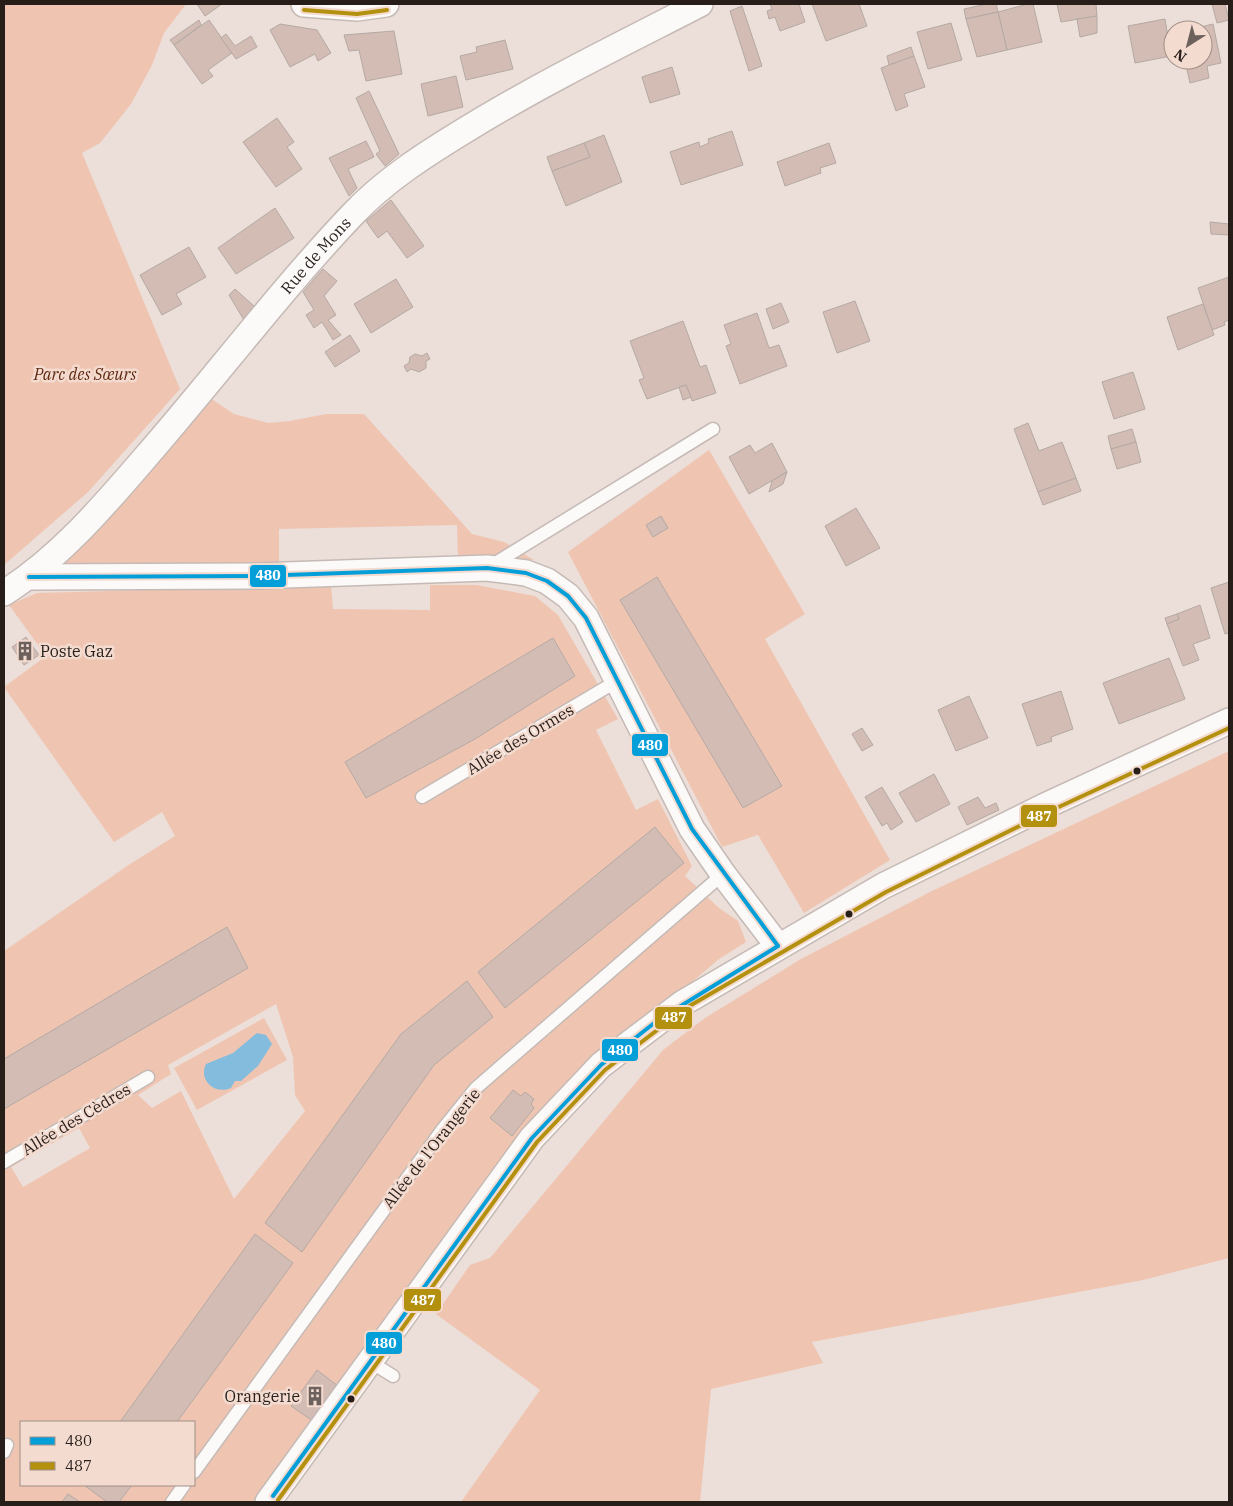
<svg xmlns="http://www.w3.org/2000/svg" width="1233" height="1506" font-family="'IBM Plex Serif',serif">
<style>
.green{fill:#efc5b2;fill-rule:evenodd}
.water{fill:#84bcde}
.building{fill:#d3bcb3;stroke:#b4a9a5}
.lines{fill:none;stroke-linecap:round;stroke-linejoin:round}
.service-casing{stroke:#c5bab5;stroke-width:15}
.minor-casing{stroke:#c5bab5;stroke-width:28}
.service{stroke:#fcfaf9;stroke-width:12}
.minor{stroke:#fcfaf9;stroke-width:25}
.bus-1-casing{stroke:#f4dbd0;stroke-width:8}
.bus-2-casing{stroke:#f4dbd0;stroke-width:8}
.bus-1{stroke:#049fd9;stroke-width:4}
.bus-2{stroke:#b3900e;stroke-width:4}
.bus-dot{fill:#271e1a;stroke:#f4dbd0;stroke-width:2}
.labels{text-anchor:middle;stroke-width:5;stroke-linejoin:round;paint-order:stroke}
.street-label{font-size:16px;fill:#271e1a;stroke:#f4dbd0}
.park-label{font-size:16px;font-style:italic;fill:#602b12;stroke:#f4dbd0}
.poi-label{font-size:16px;fill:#271e1a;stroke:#f4dbd0;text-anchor:start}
.line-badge{stroke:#f4dbd0;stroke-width:2}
.badge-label{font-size:14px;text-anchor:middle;font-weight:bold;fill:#fff}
</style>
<rect width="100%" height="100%" fill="#ecded8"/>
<g class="green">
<polygon points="4,4 186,4 164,33 152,65 131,104 100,143 82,153 180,389 88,492 4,565"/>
<polygon points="204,394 234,414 268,423 290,421 326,414 364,414 472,534 504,542 534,560 458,557 457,525 279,529 279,562 62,566"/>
<polygon points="709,450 805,614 765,639 890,860 804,913 758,835 722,847 568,552"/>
<path d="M 331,585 L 333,609 L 430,610 L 430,585 L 476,585 L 535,596 L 558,615 L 618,719 L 596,730 L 636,810 L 658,799 L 692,866 L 685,876 L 719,908 L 738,921 L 746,942 L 719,959 L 563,1092 L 503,1163 L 385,1319 L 253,1502 L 4,1502 L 4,951 L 130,864 L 175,836 L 162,812 L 114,842 L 4,687 L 46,656 L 9,605 L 37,593 ZM 276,1004 L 293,1057 L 295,1095 L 305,1111 L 234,1199 L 181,1091 L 152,1108 L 138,1095 L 171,1074 L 168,1065 ZM 79,1128 L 90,1148 L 23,1187 L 11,1167 ZM 21,1422 L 194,1422 L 194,1485 L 21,1485 Z"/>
<polygon points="1229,751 1229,1258 1143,1280 812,1342 823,1363 711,1389 700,1502 461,1502 540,1390 436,1314 470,1265 490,1258 663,1050 705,1018 801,959 932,891"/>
<polygon points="264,1018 287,1060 197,1110 174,1068"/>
</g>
<path class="water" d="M 257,1033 L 266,1035 L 272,1044 L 258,1066 L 241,1081 L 235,1081 L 231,1088 C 215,1095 198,1081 206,1064 L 233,1053 Z"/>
<g class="building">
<polygon points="197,4 222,4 205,16"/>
<polygon points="770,4 799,4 805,22 780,31 775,17 769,19 767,11 772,9"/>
<polygon points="812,4 859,4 867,26 826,41"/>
<polygon points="987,4 996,4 998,12 966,19 964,9"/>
<polygon points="1028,4 1033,4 1042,42 1007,50 998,12"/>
<polygon points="1057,4 1096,4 1097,16 1061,22"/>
<polygon points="1212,4 1225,4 1229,20 1217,23"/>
<polygon points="742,6 762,66 749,71 730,11"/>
<polygon points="998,12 1007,50 977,57 966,19"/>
<polygon points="1097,16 1097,33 1080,37 1077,19"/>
<polygon points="1165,19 1171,56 1135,63 1128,26"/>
<polygon points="199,20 201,25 174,45 170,40"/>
<polygon points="209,20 232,53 208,70 213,76 202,84 174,45"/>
<polygon points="951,23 962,60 928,69 917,32"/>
<polygon points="280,24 317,30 331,53 318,61 315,54 290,67 270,30"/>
<polygon points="1213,24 1221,63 1207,66 1209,78 1190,83 1185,60 1203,60 1203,30 1189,30"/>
<polygon points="394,31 402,74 366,81 359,50 349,51 344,35"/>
<polygon points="226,34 235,46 251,36 257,47 236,59 221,38"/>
<polygon points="505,40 513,69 466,80 460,56 477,52 476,47"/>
<polygon points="911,47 914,56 889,65 887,56"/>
<polygon points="914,56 925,87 904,94 908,106 896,111 881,68"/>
<polygon points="672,67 680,94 650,103 642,77"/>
<polygon points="456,76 463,107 428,116 421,84"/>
<polygon points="369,91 399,154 385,166 376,154 380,151 356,98"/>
<polygon points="277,118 294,142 287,147 302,169 276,187 243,142"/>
<polygon points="732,131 743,165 681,185 670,152 699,142 700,147 709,143 708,139"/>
<polygon points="604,135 622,182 566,206 552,171 590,157 584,143"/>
<polygon points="366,141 374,157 348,169 357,188 349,196 329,158"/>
<polygon points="584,143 590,157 552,171 547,157"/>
<polygon points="829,143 836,163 820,168 821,173 785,186 777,162"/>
<polygon points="391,200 424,246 407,258 387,231 378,238 366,221"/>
<polygon points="275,208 294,238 236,274 218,248"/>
<polygon points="1210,222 1229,224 1229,235 1211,234"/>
<polygon points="189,247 206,277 176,294 182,304 162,315 140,275"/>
<polygon points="323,269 337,281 324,296 336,315 328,320 341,335 333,340 322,322 314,328 306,315 314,310 303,292"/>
<polygon points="1229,277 1229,320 1224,322 1225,325 1212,330 1198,288"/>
<polygon points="396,279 413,307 371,333 354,304"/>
<polygon points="235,289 255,307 244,320 229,295"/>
<polygon points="855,301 870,341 837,353 823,312"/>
<polygon points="781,303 789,322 773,329 766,309"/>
<polygon points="1203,304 1214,335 1178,350 1167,317"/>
<polygon points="757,313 769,348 779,345 787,366 740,384 726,346 731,344 724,325"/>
<polygon points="683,321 700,367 706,365 716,393 692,401 686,385 647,399 639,380 644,378 630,341"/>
<polygon points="350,335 360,351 335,367 325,352"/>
<polygon points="427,353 430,359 426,361 426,368 419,372 411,369 407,372 404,366 409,363 410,357 415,354 422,356"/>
<polygon points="1133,372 1145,409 1114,419 1102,382"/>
<polygon points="686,385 691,397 683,400 679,387"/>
<polygon points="1028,423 1039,451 1062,442 1076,478 1038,492 1014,429"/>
<polygon points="1132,429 1136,442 1111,449 1108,436"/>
<polygon points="1136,442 1141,462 1117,469 1111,449"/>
<polygon points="772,443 787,472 749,494 729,457 750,445 755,453"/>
<polygon points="787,472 783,484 769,492 772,481"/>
<polygon points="1076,478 1081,491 1043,505 1038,492"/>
<polygon points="856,508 880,548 846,566 825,526"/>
<polygon points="661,516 668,528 653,537 646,525"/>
<polygon points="657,577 782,786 743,808 620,600"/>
<polygon points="1229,582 1229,633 1225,634 1211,588"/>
<polygon points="1200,605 1210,638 1193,644 1199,660 1183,666 1167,624 1179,619 1177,614"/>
<polygon points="1177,614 1179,619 1167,624 1165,618"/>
<polygon points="26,637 39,655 24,665 12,647"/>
<polygon points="553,638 575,676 475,739 366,798 345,762"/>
<polygon points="1169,658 1185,699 1119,724 1103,683"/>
<polygon points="1061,691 1073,729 1051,737 1052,741 1037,746 1022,704"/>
<polygon points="969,696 988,738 956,751 938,710"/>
<polygon points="862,728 873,745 862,751 852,734"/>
<polygon points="934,774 950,804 916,822 899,793"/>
<polygon points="882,787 903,822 891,830 887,823 882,826 865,797"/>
<polygon points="978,797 985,808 996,803 999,810 967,825 958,807"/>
<polygon points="655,827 684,863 505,1008 478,972"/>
<polygon points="227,927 248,968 4,1109 4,1059"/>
<polygon points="467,981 493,1017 434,1065 302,1252 265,1223 401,1034"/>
<polygon points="513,1090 521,1096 525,1092 534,1099 531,1104 534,1108 512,1136 490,1118"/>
<polygon points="255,1234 293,1263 274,1289 177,1422 120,1422"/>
<polygon points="317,1370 338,1386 313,1421 291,1406"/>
<polygon points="84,1485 132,1485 119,1502 107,1502"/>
<polygon points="68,1494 80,1502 62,1502"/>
</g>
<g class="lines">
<defs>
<g id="service">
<polyline points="489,567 713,429"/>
<polyline points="422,797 617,681"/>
<polyline points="4,1162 148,1077"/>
<polyline points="369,1361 393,1376"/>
<polyline points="4,1452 7,1445"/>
<polyline points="194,1472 442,1130 476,1088 723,874"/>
<polyline points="172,1502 184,1485"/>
</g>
<g id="minor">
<polyline points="304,4 357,8 386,4"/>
<polyline points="29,577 257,576 487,568 526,573 547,581 568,596 586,618 692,829 723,874 778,946"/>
<path id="s1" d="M 4,593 C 59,558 102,508 144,459 C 214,379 278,293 352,215 C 385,180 426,154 467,129 C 542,83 622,44 700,4"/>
<polyline points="268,1502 532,1138 601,1065 683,1003 883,886 1045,806 1229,721"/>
</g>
</defs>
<use href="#service" class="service-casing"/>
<use href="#minor" class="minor-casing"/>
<use href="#service" class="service"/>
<use href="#minor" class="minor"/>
<defs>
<g id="bus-1">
<polyline points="29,577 257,576 487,568 526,573 547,581 568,596 586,618 692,829 778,946"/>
<polyline points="273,1496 532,1138 601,1065 658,1020 778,946"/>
</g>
<g id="bus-2">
<polyline points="304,10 357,14 387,10"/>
<polyline points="278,1500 537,1142 605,1070 686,1008 886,892 1048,812 1229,728"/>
</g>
</defs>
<use href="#bus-1" class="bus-1-casing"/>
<use href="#bus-2" class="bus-2-casing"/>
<use href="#bus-1" class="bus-1"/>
<use href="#bus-2" class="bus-2"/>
</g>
<defs>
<symbol id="building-bare" viewBox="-9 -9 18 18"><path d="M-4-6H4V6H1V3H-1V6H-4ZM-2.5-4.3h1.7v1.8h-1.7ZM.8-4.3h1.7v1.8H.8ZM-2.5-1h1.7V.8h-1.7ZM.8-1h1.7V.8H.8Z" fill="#6c615c" stroke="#f4dbd0" stroke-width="2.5" paint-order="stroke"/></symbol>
</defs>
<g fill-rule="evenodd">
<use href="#building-bare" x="11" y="637" width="28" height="28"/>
<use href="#building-bare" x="301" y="1382" width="28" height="28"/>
</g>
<g class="bus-dot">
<circle cx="1137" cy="771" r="4.5"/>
<circle cx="849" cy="914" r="4.5"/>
<circle cx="351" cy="1399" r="4.5"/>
</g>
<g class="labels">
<g class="street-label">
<text dy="6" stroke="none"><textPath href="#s1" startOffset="461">Rue de Mons</textPath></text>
<text transform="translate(520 739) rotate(-31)" y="6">Allée des Ormes</text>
<text transform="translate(76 1119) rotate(-31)" y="6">Allée des Cèdres</text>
<text transform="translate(431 1148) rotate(-52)" y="6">Allée de l'Orangerie</text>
</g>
<g class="park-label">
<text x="85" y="380">Parc des Sœurs</text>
</g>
<g class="poi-label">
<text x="40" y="657">Poste Gaz</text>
<text x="300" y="1402" text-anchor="end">Orangerie</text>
</g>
</g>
<g class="line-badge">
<rect x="249" y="564" width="38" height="24" rx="5" fill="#049fd9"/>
<rect x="631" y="733" width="38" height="24" rx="5" fill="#049fd9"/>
<rect x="1020" y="804" width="38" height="24" rx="5" fill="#b3900e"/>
<rect x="654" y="1006" width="39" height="24" rx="5" fill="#b3900e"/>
<rect x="601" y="1038" width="38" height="24" rx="5" fill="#049fd9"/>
<rect x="403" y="1288" width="39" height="24" rx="5" fill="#b3900e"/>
<rect x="365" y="1331" width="38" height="24" rx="5" fill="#049fd9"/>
</g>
<g class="badge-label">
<text x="268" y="580">480</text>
<text x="650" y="750">480</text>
<text x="1039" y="821">487</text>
<text x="674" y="1022">487</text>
<text x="620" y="1055">480</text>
<text x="423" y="1305">487</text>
<text x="384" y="1348">480</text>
</g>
<rect width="1233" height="1506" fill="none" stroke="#271e1a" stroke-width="10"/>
<rect x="20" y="1421" width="175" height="65" fill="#f4dbd0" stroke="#a28f87"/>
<rect x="30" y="1437" width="25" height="8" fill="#049fd9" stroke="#a28f87"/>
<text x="65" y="1446" font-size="15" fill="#271e1a">480</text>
<rect x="30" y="1462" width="25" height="8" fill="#b3900e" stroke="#a28f87"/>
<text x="65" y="1471" font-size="15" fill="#271e1a">487</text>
<g transform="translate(1188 45) rotate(216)"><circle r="24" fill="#f4dbd0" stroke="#a28f87"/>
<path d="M0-4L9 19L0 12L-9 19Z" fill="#6c615c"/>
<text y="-8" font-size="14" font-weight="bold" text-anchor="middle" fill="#271e1a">N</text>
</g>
</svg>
